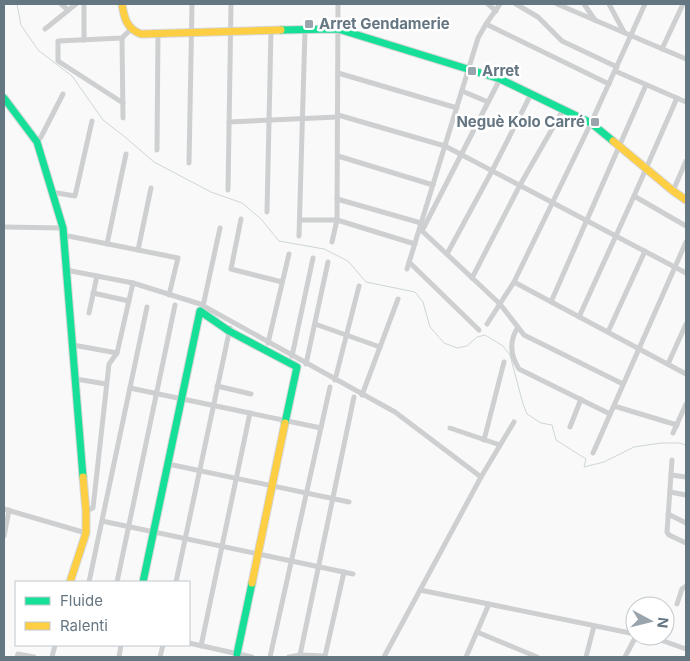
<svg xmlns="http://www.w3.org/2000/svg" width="690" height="661" font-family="Inter,sans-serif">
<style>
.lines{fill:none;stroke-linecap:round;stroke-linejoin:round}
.stream{stroke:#ced6d9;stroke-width:1}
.fast-casing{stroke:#d5d6d7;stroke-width:9}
.slow-casing{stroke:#d5d6d7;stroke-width:9}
.street{stroke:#cecfd0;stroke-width:5}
.fast{stroke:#16e098;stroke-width:7}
.slow{stroke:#ffcf43;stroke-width:7}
.poi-dot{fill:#99a4ac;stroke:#fff;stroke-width:2}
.labels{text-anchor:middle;stroke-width:5;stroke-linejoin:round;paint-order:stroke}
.poi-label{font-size:15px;font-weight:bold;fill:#657683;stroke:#fff;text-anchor:start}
</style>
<rect width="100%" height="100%" fill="#f9f9f9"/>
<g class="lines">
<polyline class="stream" points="17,4 21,25 38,50 72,76 103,120 125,137 154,162 211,192 242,203 261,219 279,241 324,249 348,261 366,282 415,292 423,302 430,327 444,343 457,348 467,346 477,337 485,335 503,346 510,355 523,404 527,414 541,423 552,425 556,440 586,459 584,467 604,462 634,447 661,443 679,443 686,445"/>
<defs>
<g id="fast">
<polyline points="281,30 338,29 500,79 591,123 613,141"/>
<polyline points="4,98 37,142 63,228 83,477"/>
<polyline points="143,582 200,311 229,331 297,367 285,423"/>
<polyline points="237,654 252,583"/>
</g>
<g id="slow">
<path d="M 122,4 C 124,18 127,29 141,34 L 281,30"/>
<polyline points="613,141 673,191 686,200"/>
<polyline points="70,582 86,533 86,511 83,477"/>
<polyline points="252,583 285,423"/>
</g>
</defs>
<use href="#fast" class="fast-casing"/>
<use href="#slow" class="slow-casing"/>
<g class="street">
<polyline points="61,4 68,10"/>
<polyline points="84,4 84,40"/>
<polyline points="488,4 496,11"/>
<polyline points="516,4 538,17 562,41 617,67"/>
<polyline points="557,4 686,59"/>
<polyline points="584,4 595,20"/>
<polyline points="609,4 624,32"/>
<polyline points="486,24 609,84"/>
<polyline points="45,29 76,4"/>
<polyline points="122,38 123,118"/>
<polyline points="662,49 683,4"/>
<polyline points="615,71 686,102"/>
<polyline points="338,73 457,108"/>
<polyline points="462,91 488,102"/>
<polyline points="123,103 58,61 58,41 122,38 131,29"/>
<polyline points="338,115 445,146 686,273"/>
<polyline points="229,122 338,117"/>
<polyline points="37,142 41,137 63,94"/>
<polyline points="157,150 158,33"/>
<polyline points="338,156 433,185"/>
<polyline points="189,163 192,4"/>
<polyline points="228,190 231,4"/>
<polyline points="673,191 686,161"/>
<polyline points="51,192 75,196 92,121"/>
<polyline points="634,196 686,226"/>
<polyline points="337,199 421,223"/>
<polyline points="267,212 271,31"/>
<polyline points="241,219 231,269 282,282"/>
<polyline points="300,220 337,220 415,244"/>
<polyline points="4,227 63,228"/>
<polyline points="420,229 500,304 524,335 623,384"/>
<polyline points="422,231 500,79"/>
<polyline points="63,235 178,258 169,295"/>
<polyline points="299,236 305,30"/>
<polyline points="332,242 337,220 338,4"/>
<polyline points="107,244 126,154"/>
<polyline points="138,250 151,188"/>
<polyline points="447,254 492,171 531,94"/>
<polyline points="409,262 479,330"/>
<polyline points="407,269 478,38 486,24 500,4"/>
<polyline points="66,270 133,283 200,304 395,412 481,477"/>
<polyline points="472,278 520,185 563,110"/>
<polyline points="514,282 686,374"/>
<polyline points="93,293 129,301"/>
<polyline points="551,302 646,85"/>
<polyline points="203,306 220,228"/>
<polyline points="89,313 97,276"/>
<polyline points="579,317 634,196 677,98"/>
<polyline points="315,324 380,347"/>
<polyline points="487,324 514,282 591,123 645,4"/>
<path d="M 518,327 C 509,341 510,355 519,369 L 610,414"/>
<polyline points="608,332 645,251"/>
<polyline points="268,343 289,254"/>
<polyline points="73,345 117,353"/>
<polyline points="292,356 313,258"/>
<polyline points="306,364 328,262"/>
<polyline points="668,364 686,324"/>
<polyline points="76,379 106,384"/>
<polyline points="335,380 359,286"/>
<polyline points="217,386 251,394"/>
<polyline points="130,388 321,428"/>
<polyline points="362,395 398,299"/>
<polyline points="614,406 677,425"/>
<polyline points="570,427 581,399"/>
<polyline points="450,428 500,445"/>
<polyline points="673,433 686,404"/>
<polyline points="484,440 504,362"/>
<polyline points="593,453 686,242"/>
<polyline points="672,460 667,532 669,535 686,543"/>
<polyline points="168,464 349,502"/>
<polyline points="671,475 686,477"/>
<polyline points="670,492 686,495"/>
<polyline points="4,509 86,533"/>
<polyline points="86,511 93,508 109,364 117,353 133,283"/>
<polyline points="668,514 686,523"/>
<polyline points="102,521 353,574"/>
<polyline points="4,536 9,510"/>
<polyline points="89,582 147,307"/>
<polyline points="117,582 175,305"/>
<polyline points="176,582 230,328"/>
<polyline points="420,590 635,634"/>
<polyline points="677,604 682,589 686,586"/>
<polyline points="477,632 537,657"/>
<polyline points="644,636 655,638 686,649"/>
<polyline points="189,643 252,657"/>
<polyline points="201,646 250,413"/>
<polyline points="300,655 354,397"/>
<polyline points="17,657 18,654 34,657"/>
<polyline points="52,657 55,645"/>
<polyline points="119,657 121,645"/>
<polyline points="160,657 163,645"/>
<polyline points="270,657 330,387"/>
<polyline points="289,657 300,655 325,656 344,572"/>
<polyline points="384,657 481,477 514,422"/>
<polyline points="466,657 489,604"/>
<polyline points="586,657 594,626"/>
<polyline points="625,657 636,636"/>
</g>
<use href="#fast" class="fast"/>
<use href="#slow" class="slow"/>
</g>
<g class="poi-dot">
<rect x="304" y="19" width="10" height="10" rx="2.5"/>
<rect x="467" y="66" width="10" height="10" rx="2.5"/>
<rect x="590" y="117" width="10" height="10" rx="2.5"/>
</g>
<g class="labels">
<g class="poi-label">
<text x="319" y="29">Arret Gendamerie</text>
<text x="482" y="76">Arret</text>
<text x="585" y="127" text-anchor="end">Neguè Kolo Carré</text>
</g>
</g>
<rect width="690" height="661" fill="none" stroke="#657683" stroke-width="10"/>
<rect x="15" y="581" width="175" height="65" fill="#ffffff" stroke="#c1c8cd"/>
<rect x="25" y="597" width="25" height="8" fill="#16e098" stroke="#c1c8cd"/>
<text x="60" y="606" font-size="15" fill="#657683">Fluide</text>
<rect x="25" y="622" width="25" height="8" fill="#ffcf43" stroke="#c1c8cd"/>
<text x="60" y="631" font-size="15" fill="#657683">Ralenti</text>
<g transform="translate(650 621) rotate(97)"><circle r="24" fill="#ffffff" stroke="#c1c8cd"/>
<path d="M0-4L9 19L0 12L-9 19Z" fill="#99a4ac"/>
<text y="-8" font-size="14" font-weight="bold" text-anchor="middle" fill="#657683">N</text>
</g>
</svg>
